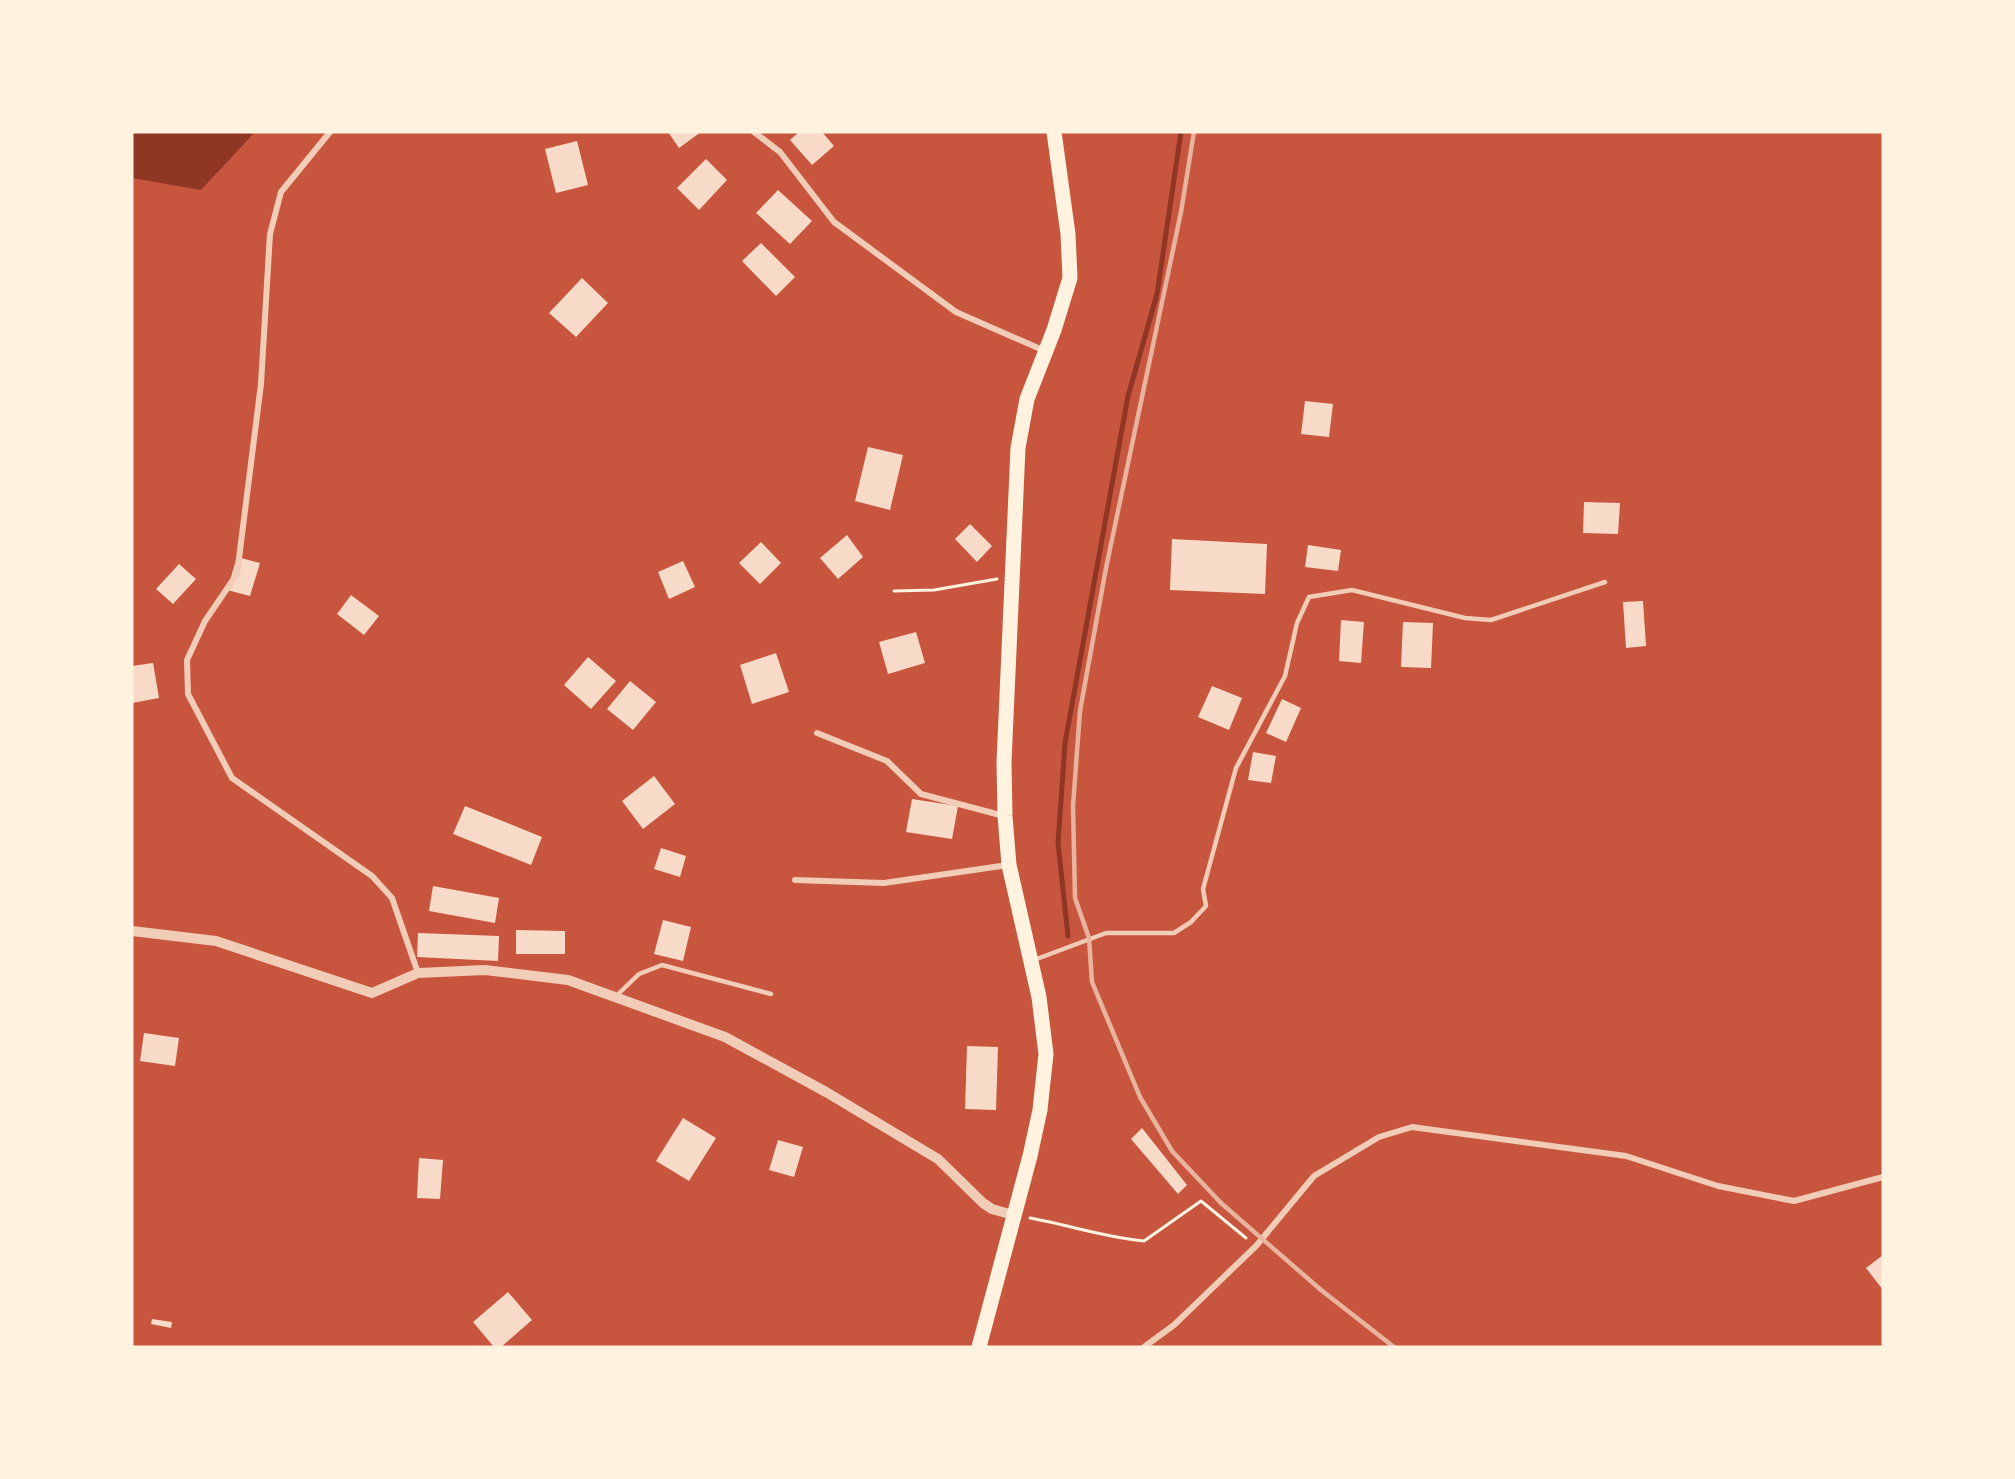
<svg xmlns="http://www.w3.org/2000/svg" width="2015" height="1479" font-family="Overpass,sans-serif">
<style>
.water{fill:#8f3625}
.lines{fill:none;stroke-linecap:round;stroke-linejoin:round}
.stream{stroke:#8f3625;stroke-width:5}
.building{fill:#f7dbc8}
.path{stroke:#fff3e0;stroke-width:3}
.service{stroke:#f1ccb7;stroke-width:4.5}
.minor{stroke:#f1ccb7;stroke-width:6}
.tertiary{stroke:#f1ccb7;stroke-width:10}
.trunk{stroke:#fff3e0;stroke-width:15}
.rail{stroke:#e9b49f;stroke-width:4.5}
</style>
<rect width="100%" height="100%" fill="#c8553d"/>
<polygon class="water" points="132,132 255,132 201,190 132,178"/>
<g class="lines">
<polyline class="stream" points="1068,936 1058,843 1065,743 1128,396 1157,294 1181,132"/>
</g>
<g class="building">
<polygon points="668,132 701,132 679,148"/>
<polygon points="799,132 822,132 834,146 812,165 790,140"/>
<polygon points="577,141 588,185 556,193 545,149"/>
<polygon points="706,159 727,180 699,210 677,188"/>
<polygon points="778,190 812,221 790,244 756,213"/>
<polygon points="761,243 795,277 776,296 742,261"/>
<polygon points="582,278 608,303 576,337 549,313"/>
<polygon points="1305,401 1333,404 1329,437 1301,434"/>
<polygon points="868,447 903,455 890,510 855,501"/>
<polygon points="1584,502 1620,503 1618,534 1583,533"/>
<polygon points="970,524 992,546 977,562 955,539"/>
<polygon points="847,535 863,557 838,579 820,558"/>
<polygon points="1172,539 1267,544 1265,594 1170,590"/>
<polygon points="761,542 781,563 760,584 739,563"/>
<polygon points="1308,545 1341,550 1338,571 1305,567"/>
<polygon points="237,557 260,563 250,596 227,590"/>
<polygon points="683,561 695,587 669,599 658,572"/>
<polygon points="179,564 196,579 173,604 156,589"/>
<polygon points="351,595 379,616 364,635 337,614"/>
<polygon points="1643,601 1646,646 1626,648 1623,602"/>
<polygon points="1341,620 1364,622 1361,663 1339,661"/>
<polygon points="1403,622 1433,623 1431,668 1401,667"/>
<polygon points="916,632 925,663 888,674 879,642"/>
<polygon points="776,653 789,692 752,704 740,665"/>
<polygon points="588,657 616,681 591,709 564,685"/>
<polygon points="153,663 159,698 132,703 132,666"/>
<polygon points="630,681 656,702 633,730 607,709"/>
<polygon points="1212,686 1242,698 1229,730 1198,717"/>
<polygon points="1282,699 1301,708 1286,742 1266,733"/>
<polygon points="1253,752 1276,756 1271,783 1248,780"/>
<polygon points="654,776 675,804 643,829 622,801"/>
<polygon points="912,799 958,806 952,839 906,832"/>
<polygon points="465,806 542,837 531,865 453,834"/>
<polygon points="661,848 686,856 680,877 654,869"/>
<polygon points="433,886 499,898 495,923 429,911"/>
<polygon points="663,920 691,927 683,961 654,954"/>
<polygon points="516,930 565,931 565,954 516,954"/>
<polygon points="418,933 499,936 498,961 417,957"/>
<polygon points="144,1033 179,1038 175,1066 140,1061"/>
<polygon points="967,1046 998,1047 996,1110 965,1109"/>
<polygon points="683,1118 716,1138 689,1181 656,1161"/>
<polygon points="1142,1128 1187,1185 1178,1194 1131,1139"/>
<polygon points="778,1140 803,1147 794,1177 769,1170"/>
<polygon points="419,1158 443,1160 440,1199 417,1198"/>
<polygon points="1883,1255 1883,1290 1866,1268"/>
<polygon points="508,1292 532,1320 501,1347 494,1347 473,1322"/>
<polygon points="152,1319 172,1322 171,1328 151,1324"/>
</g>
<g class="lines">
<g class="path">
<polyline points="894,591 934,590 997,579"/>
<path d="M 1030,1218 C 1069,1225 1103,1237 1144,1241 L 1201,1201 L 1246,1238"/>
</g>
<g class="service">
<polyline points="1034,960 1106,933 1174,933 1191,922 1206,906 1203,889 1236,768 1285,676 1297,623 1309,597 1352,590 1465,618 1491,620 1605,582"/>
<polyline points="615,997 639,974 662,965 771,994"/>
</g>
<g class="minor">
<polyline points="330,132 281,192 270,234 261,384 237,574 205,621 187,660 188,694 232,778 372,876 392,898 418,973"/>
<polyline points="754,132 780,152 834,222 956,312 1045,351"/>
<polyline points="817,733 887,761 921,794 1004,816"/>
<polyline points="795,880 884,883 1008,865"/>
<polyline points="1144,1347 1174,1325 1256,1246 1314,1176 1379,1137 1412,1127 1626,1156 1718,1186 1794,1201 1883,1177"/>
</g>
<polyline class="tertiary" points="132,931 216,941 372,993 418,973 485,970 568,980 725,1037 826,1092 938,1159 983,1203 992,1209 1013,1215"/>
<polyline class="trunk" points="979,1347 1030,1156 1040,1110 1046,1054 1039,997 1009,865 1005,816 1004,762 1018,448 1027,399 1054,330 1070,278 1068,234 1054,132"/>
<polyline class="rail" points="1194,132 1181,212 1106,568 1080,711 1073,806 1075,898 1089,938 1092,982 1140,1097 1172,1151 1221,1203 1321,1290 1394,1347"/>
</g>
<rect width="2015" height="1479" fill="none" stroke="#fff3e0" stroke-width="267"/>
</svg>
